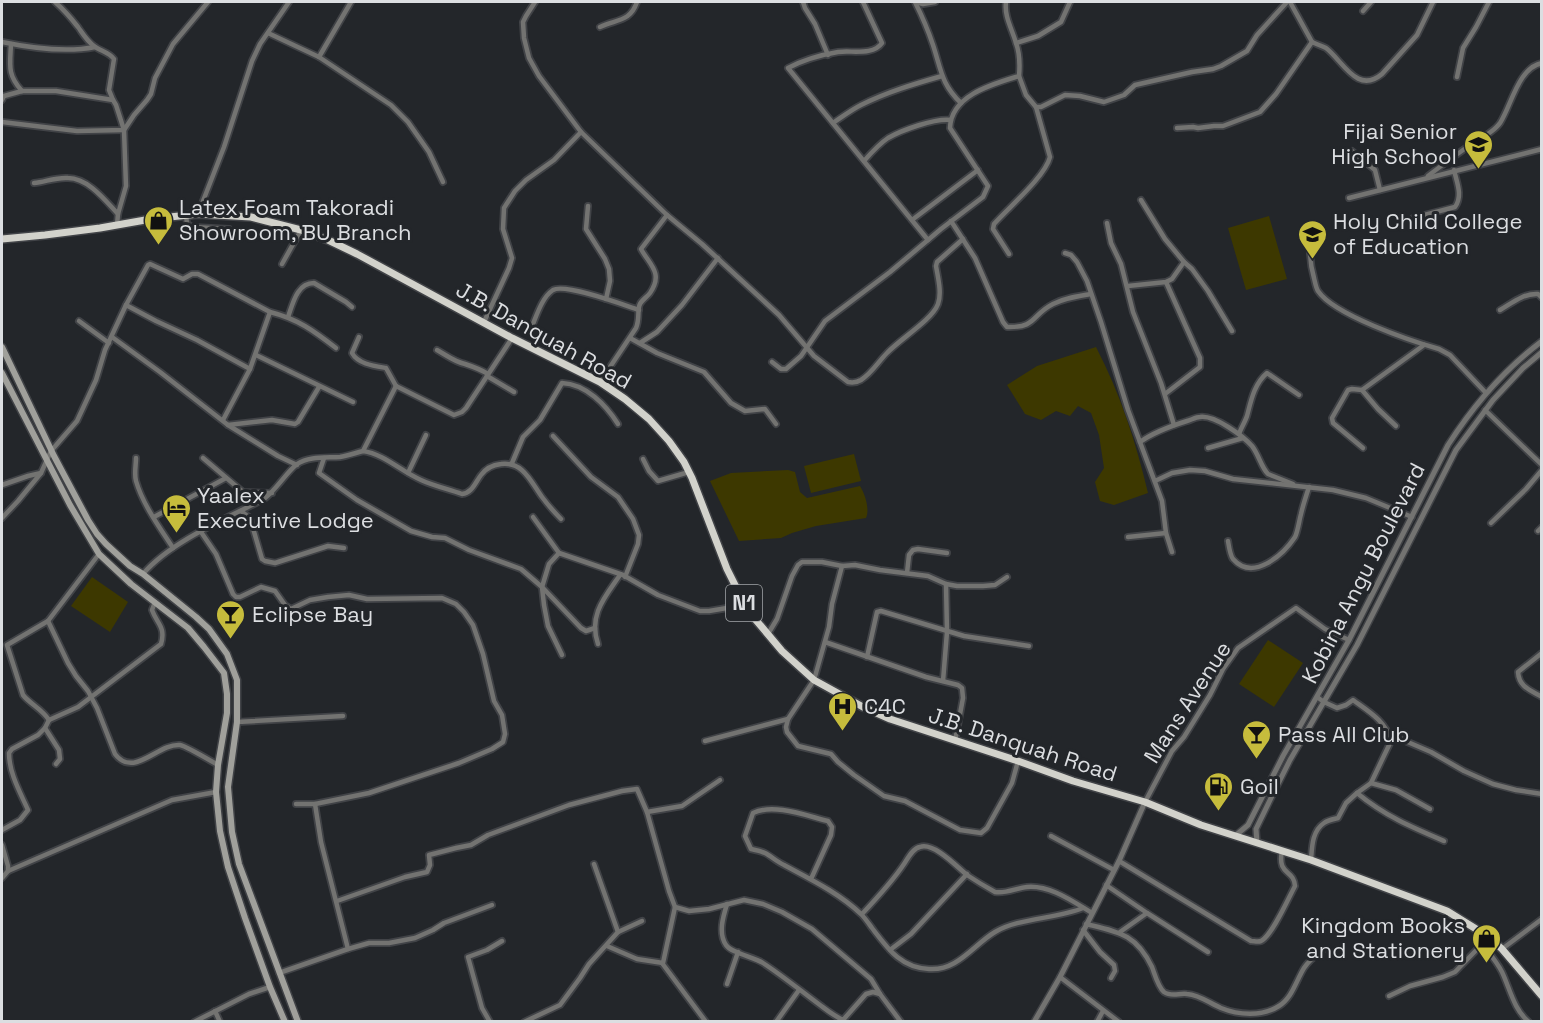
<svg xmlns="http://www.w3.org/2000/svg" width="1543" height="1023" font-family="'Space Grotesk',sans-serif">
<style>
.green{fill:#3d3800}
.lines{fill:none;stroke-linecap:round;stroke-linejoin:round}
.minor-casing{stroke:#414347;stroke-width:8}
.tertiary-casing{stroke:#414347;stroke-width:8}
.secondary-casing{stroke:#414347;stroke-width:9}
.trunk-casing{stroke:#414347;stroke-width:10}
.minor{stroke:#737371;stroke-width:4.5}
.tertiary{stroke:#737371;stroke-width:5}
.secondary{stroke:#a0a09b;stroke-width:6}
.trunk{stroke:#d2d2cb;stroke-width:7}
.labels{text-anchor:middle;stroke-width:6;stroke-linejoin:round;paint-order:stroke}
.shield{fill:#23262a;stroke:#a4a7aa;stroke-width:1.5}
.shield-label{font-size:21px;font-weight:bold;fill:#dcdee1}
.poi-label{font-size:22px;fill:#dcdee1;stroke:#23262a;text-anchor:start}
.street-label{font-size:22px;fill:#dcdee1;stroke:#23262a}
</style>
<rect width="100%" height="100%" fill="#23262a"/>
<g class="green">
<polygon points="1269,216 1287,279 1246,290 1228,228"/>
<path d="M 1096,347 C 1120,393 1136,442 1148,493 L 1114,505 L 1100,501 L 1095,482 L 1104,468 L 1099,435 L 1091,413 L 1078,406 L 1070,416 L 1056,411 L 1041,420 L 1025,414 L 1007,385 L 1037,366 Z"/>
<polygon points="854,454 861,481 811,493 804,466"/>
<path d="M 788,470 L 795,472 L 800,492 L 807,498 L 860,486 C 865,494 870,509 866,518 L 816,526 L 792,533 L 781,538 L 739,541 L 710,481 L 731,473 Z"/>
<polygon points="92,577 128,602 110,632 71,606"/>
<polygon points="1268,640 1303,663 1274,707 1239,684"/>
</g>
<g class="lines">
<defs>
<g id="minor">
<path d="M 55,2 C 63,9 71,18 78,27 C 83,34 87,41 94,46 C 100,51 109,52 114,59 L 109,90 L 113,100"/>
<path d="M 535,2 L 526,16 L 523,22 L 524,38 L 529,58 L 539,76 L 581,132 L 667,215 L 702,244 L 779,315 L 814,356 L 848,382 C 853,383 856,383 861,380 C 872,373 878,362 887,353 C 900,339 932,320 938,304 C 942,293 938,278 936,266 L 937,262 L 963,239"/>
<polyline points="803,2 805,8 815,24 828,55"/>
<path d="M 863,2 L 882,43 C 873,56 851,50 838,52 C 820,55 803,60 788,68 L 928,240"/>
<path d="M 915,2 C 922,16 928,30 933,45 C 941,69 941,84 961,103"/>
<polyline points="916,2 923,4 935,2"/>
<polyline points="1363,11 1371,2"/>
<path d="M 600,27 C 617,19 630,22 637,2"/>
<polyline points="268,33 319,57 391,105 408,122 429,152 443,182"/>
<path d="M 2,42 C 31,48 65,53 95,47"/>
<path d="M 1312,42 C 1316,44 1322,46 1326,48 C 1343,61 1357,95 1382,74 L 1417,35 L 1433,2"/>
<polyline points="1016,43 1038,36 1061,22 1070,2"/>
<path d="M 11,44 C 10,65 7,75 22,91"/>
<polyline points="319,57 351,2"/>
<polyline points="1019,76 1026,95 1036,107 1041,107 1065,95 1080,96 1104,102 1124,95 1135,85 1192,72 1213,69 1221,66 1247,51 1257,35 1287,2"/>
<polyline points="1457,77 1463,48 1476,27 1489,2"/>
<polyline points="2,100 4,96 22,91 56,91 113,100 116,105 124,130 77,131 2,122"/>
<path d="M 833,123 C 842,117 851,110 861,105 C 887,92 914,84 942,76"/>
<polyline points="1177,128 1193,127 1198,128 1214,126 1223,126 1260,112 1276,94 1312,42 1290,2"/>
<polyline points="1352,151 1375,170 1380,190"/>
<path d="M 864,161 C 871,153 879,144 888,138 C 902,130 935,118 951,120"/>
<path d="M 1428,176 C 1442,165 1456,155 1470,145 C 1480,139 1494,132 1500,123 C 1512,104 1518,68 1542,63"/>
<path d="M 34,183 C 45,182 56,177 68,178 C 88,178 105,200 118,214"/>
<polyline points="1349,198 1542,149"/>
<polyline points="1141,200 1165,239 1184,262 1192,269 1208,291 1232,331"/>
<polyline points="588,206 586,229 605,259 609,269 610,281 606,299"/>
<polyline points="198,214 224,147 252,61 260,44 289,2"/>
<polyline points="186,215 187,224 193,227 229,229"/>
<path d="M 1413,218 L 1455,207 C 1463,196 1457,183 1454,170"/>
<polyline points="912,220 978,170"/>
<path d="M 951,221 L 975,258 L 1003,322 L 1007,327 C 1037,328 1031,315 1053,304 C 1065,298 1078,296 1091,294"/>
<polyline points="1107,223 1111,243 1121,264 1133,312 1161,383 1174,425"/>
<polyline points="117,225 118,214 126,186 124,130 134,115 147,100 151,94 155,78 173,44 208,2"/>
<path d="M 1311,227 C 1309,244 1309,261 1314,278 C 1315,282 1316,288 1318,291 C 1334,315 1411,341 1439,349 L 1450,355 L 1486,393"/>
<polyline points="1065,253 1071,255 1077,262 1087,281 1101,322 1128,410 1162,501 1166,533 1172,552"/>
<path d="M 1009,254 L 993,229 L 994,224 C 1008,208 1045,177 1050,157 L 1036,107"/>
<polyline points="282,264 301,230"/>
<polyline points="1128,286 1166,282 1172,279 1184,262"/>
<polyline points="126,305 148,265 150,264 183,279 192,274 198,274 270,312 250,369 223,420"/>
<path d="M 1500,310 C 1512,303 1524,293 1538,294 L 1542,298"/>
<path d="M 270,312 C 298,319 314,331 336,348"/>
<path d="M 288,317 C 293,303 297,283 314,283 L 346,302 L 352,307"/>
<polyline points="79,321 109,343"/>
<polyline points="484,322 509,268 512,258 503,229 504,208 515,191 526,180 554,160 581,132"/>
<path d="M 530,331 C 536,318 541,298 553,290 C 565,283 624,305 639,310"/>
<polyline points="112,337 160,372 228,425 278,456 297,465"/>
<path d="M 359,337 L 352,353 C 358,364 374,366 386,368 L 396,386"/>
<polyline points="630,338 657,353 704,372 731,403 745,411 765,409 776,424"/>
<polyline points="640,343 657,332 682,305 718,258"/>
<path d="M 437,350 C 446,355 455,362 465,364 C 474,367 480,369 488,374"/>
<polyline points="256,355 353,402"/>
<path d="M 772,362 L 781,369 L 786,369 L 801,356 L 825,321 L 890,272 L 941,229 L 983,197 L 988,186 L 950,128 C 951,95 993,84 1019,76 C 1020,65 1020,54 1016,43 C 1012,29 1004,16 1006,2"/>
<polyline points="487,376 514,392"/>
<path d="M 600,382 L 636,328 C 640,319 637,309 640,304 C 642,300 647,297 650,293 C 664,273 649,264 641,249 L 667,215"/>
<polyline points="396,386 454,415 462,412 466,408 512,338"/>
<polyline points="1362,390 1352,389 1348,390 1332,418 1333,423 1363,448"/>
<polyline points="1165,394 1200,367 1200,358 1166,282"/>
<polyline points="1485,410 1542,465"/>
<polyline points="228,425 272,420 295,424 298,422 319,387"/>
<polyline points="1396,426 1378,409 1362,390 1424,345"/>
<path d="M 1239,434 C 1241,428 1245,422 1247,416 C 1251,401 1254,384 1267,373 L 1299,395"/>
<polyline points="553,436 591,477 618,497 633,519 639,535 638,544 625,577"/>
<path d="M 1140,442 C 1154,432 1171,426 1187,421 C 1191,420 1196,417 1200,417 C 1215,415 1243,436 1252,446 C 1259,455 1261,467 1268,474 L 1293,484"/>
<polyline points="1208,448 1243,438"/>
<path d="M 363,451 C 384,454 402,472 421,480 C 434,486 448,489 462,494 C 472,493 475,483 481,475 C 486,468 492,465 501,464 C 523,461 531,482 542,497 C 548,505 554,512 561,519"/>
<path d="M 136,458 C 136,465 134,474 136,481 C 143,505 160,528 173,548"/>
<polyline points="203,458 243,492 272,493"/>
<polyline points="324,458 319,473 357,500 411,531 432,537 445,538 469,550 521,569 542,587 581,628 586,631 595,628"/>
<polyline points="643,459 649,471 658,481 689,472"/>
<path d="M 512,463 L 523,437 L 540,420 L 562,383 C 586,384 606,405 618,424"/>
<polyline points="408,473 426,435"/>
<polyline points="1155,481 1172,473 1190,470 1205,471 1233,479 1333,490 1366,498 1412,517"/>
<polyline points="2,485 28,476 41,473"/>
<polyline points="241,511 250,518 262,559 265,561 275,563 328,546 344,548"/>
<polyline points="154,517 226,478"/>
<polyline points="533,517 559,553 623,575 658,595 700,611 709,611 745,605"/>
<polyline points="2,518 18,501 41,473 51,451 77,421 96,380 105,350 126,305 156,321 197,340 250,369"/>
<polyline points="1491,523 1526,489 1542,470"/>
<polyline points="1538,531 1542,527"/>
<polyline points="201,532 216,554 233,594 236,597 240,597 261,587 275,591 285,605 291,609 310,600 328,597 349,595 367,599 442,598 456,604 464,612 473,625 483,654 494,701 502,715 505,734 503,742 492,749 459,763 369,793 315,804 296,804"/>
<polyline points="1128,537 1166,533"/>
<path d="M 1228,541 C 1229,547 1230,555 1233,559 C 1253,582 1283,555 1295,537 C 1298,531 1299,521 1301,514 C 1303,505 1306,496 1309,487"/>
<polyline points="559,553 549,564 542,587 544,605 548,626 562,655"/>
<polyline points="907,573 909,555 913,550 918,549 947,553"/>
<path d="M 143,574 C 170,542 227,518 264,499 C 277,489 285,474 297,464 C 309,456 326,458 340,457 C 347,456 355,453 363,451 L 396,386"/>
<path d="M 48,621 L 68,663 L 76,676 L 88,691 L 97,708 L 115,754 C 134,779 158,743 180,745 C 186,746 211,761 218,765"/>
<polyline points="768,634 777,619 792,576 798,565 802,562 822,562 842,566 855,565 880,570 928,576 946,584 957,586 983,586 995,585 1007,577"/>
<polyline points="825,642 926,677 958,685 962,688 963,698 955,741"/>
<path d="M 598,644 C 588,615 605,597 620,575"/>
<path d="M 1542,653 L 1518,672 C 1519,687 1530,690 1542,697"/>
<polyline points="867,657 877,612 881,611 964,636 1029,646"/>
<polyline points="943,681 947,632 946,584"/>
<polyline points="788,719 786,727 787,732 798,746 831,754 838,762 854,775 884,796 905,801 960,830 981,833 987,828 1012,783 1018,761"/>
<path d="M 49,720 C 42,709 30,704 23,695 L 7,645 L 48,621 L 99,554"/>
<polyline points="237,722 343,716"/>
<polyline points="1389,734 1431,752 1464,771 1493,784 1516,790 1542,794"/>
<polyline points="705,741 788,719 814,680 829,627 832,604 842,566"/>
<path d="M 56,764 L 60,759 L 59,750 L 45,728 L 49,720 L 78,707 L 161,644 C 166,627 157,624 152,610 L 155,602"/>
<polyline points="1371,783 1396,790 1430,809"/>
<path d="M 1357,793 C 1385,816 1411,827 1444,841"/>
<polyline points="1145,802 1172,751 1184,737 1210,695 1223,669 1238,648 1296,608 1325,629 1349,640"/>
<polyline points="315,804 321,842 348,949"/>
<polyline points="647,812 682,806 720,780"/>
<path d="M 2,830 L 20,820 L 28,810 C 20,792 9,773 9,753 L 12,749 L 38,735 L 45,728"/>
<polyline points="1051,836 1114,870"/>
<polyline points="2,845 8,866 8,871 2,878"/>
<path d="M 1311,860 C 1312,847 1312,831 1324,823 C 1328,820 1334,819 1338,818 L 1346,803 L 1357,793 L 1371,783 L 1391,741 C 1386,721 1368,711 1353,700 L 1346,705 L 1337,708 L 1324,702 L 1317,697"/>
<path d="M 1119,861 L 1251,941 C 1254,941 1258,942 1261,941 C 1272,936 1289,897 1295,886 C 1294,869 1277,876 1282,851"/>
<polyline points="8,871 172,800 216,792"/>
<path d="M 811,879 L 831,835 L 832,827 L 828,821 C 807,816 774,803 753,813 L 745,836 L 751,849 C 755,850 761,851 765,853 C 771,856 777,862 784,865 C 810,879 839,893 861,914 C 865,918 869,924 872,928 C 888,949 901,968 929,969 C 958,971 973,945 995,932 C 1018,918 1056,919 1083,908"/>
<polyline points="1106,885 1147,913"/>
<polyline points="337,901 405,877 427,872 430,865 429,855 456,848 471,845 488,835 569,805 622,791 637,789 647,812 669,891 675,907 663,963 637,959 607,946"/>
<path d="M 727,904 C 723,917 718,933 726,945 C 731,953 754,957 763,963 C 783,976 801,991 820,1005 C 828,1011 834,1016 843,1020 L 866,994 L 873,992 L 880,994"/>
<polyline points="675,907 689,911 709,909 744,900 763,904 782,912 812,929 871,979 880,994 901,1022"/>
<path d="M 862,914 C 877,898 892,882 904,864 C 908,858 913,848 920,847 C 934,842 957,867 967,875 C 976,881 986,887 995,892 C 1006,894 1016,888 1027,887 C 1050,885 1072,901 1092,913"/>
<path d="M 1086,924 C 1119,932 1136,934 1152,967 C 1155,975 1158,987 1164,992 C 1171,997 1179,993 1187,994 C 1200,995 1209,1003 1221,1008 C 1238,1015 1262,1017 1279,1006 C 1292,998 1296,981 1304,968 C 1309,960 1316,955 1324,949"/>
<polyline points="1083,930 1100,952 1114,965 1115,971 1111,978"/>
<polyline points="618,932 642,921"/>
<polyline points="1120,932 1147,913 1208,952"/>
<path d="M 1483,945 C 1490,954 1497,962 1502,972 C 1510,989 1514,1010 1529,1022"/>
<polyline points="1502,949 1542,919"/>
<polyline points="890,950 911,934 967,874"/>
<polyline points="662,963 706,1022"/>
<polyline points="279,973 348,949 369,943 389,943 415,938 433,930 444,923 492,905"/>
<polyline points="1060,977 1119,1022"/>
<polyline points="727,984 738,952"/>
<polyline points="1389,996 1410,986 1443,977 1455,972 1489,937"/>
<polyline points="215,1011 220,1022"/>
<polyline points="194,1022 249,994 270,987"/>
<polyline points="490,1022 482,1008 468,957 487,950 502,941"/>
<polyline points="524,1022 560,1005 580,978 589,964 618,932 594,864"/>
<polyline points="776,1022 799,990"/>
<polyline points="1097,1022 1103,1011"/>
</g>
<g id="tertiary">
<path d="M 1235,836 L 1248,825 L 1283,756 L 1349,640 L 1448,445 C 1473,406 1505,369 1542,341"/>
<polyline points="1257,843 1256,829 1272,796 1290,760 1357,645 1456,450 1493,400 1523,368 1542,352"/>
<polyline points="1034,1022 1060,977 1119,861 1145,802"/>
</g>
<g id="secondary">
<polyline points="2,347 54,456 88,520 97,534 106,544 130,566 143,574 196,617 209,629 227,654 237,680 237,722 228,787 232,832 239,864 298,1022"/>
<polyline points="2,373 70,505 99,554 131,584 188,628 204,647 224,673 227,694 227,713 218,765 216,792 220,831 228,867 245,918 270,987 285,1022"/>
</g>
<polyline id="trunk" points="2,239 45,235 100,228 151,219 198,214 251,217 301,230 328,240 357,254 512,338 600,382 625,399 649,419 669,441 684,462 692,478 727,569 745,605 755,619 782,651 814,680 863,707 890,719 1018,761 1073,781 1145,802 1201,825 1311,860 1447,911 1489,937 1502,949 1542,996"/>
</defs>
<use href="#minor" class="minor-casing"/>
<use href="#tertiary" class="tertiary-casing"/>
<use href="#secondary" class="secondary-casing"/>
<use href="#trunk" class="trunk-casing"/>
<use href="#minor" class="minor"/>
<use href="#tertiary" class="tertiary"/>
<use href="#secondary" class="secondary"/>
<use href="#trunk" class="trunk"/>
</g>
<defs>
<symbol id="school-pin" viewBox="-11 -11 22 30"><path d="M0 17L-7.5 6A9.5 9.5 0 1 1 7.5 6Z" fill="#c6bc3c" stroke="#23262a"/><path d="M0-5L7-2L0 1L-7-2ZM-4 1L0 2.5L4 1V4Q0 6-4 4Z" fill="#111"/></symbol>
<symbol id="shop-pin" viewBox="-11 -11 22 30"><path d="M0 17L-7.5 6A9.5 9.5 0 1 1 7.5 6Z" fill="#c6bc3c" stroke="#23262a"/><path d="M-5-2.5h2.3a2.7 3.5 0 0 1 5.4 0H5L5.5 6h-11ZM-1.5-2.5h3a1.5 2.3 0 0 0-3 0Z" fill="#111"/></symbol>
<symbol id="university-pin" viewBox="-11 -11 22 30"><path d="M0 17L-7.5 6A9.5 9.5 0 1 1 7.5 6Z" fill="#c6bc3c" stroke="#23262a"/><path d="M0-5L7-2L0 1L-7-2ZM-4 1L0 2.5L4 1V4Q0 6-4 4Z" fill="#111"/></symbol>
<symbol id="hotel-pin" viewBox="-11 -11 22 30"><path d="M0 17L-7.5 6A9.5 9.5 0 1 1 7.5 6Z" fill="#c6bc3c" stroke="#23262a"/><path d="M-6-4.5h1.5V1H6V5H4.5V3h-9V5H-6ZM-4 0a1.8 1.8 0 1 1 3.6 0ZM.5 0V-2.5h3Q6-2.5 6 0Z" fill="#111"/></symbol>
<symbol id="bar-pin" viewBox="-11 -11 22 30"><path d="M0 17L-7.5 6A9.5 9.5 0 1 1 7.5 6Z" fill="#c6bc3c" stroke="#23262a"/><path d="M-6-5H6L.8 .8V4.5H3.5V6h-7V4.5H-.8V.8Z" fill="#111"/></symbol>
<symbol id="hospital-pin" viewBox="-11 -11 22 30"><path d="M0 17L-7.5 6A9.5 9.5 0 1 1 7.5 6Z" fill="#c6bc3c" stroke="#23262a"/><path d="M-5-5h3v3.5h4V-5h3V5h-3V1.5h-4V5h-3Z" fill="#111"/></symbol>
<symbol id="fuel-pin" viewBox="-11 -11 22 30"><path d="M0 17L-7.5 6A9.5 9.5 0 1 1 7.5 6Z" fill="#c6bc3c" stroke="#23262a"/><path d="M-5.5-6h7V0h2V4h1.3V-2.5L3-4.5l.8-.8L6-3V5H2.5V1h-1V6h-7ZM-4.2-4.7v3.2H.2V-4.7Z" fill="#111"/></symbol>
</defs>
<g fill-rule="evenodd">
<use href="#school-pin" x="1462" y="128" width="33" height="45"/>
<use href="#shop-pin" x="142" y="204" width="33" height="45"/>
<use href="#university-pin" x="1296" y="218" width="33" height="45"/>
<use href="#hotel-pin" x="160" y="492" width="33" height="45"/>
<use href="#bar-pin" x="214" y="598" width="33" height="45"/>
<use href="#hospital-pin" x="826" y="690" width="33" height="45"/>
<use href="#bar-pin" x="1240" y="718" width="33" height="45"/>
<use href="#fuel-pin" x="1202" y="770" width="33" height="45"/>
<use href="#shop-pin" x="1470" y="922" width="33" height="45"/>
</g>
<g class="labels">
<rect class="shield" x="726" y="585" width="36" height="36" rx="4.5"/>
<g class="shield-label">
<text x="744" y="610">N1</text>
</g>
<g class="poi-label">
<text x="1457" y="139" text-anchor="end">Fijai Senior<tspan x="1457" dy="25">High School</tspan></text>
<text x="179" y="215">Latex Foam Takoradi<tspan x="179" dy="25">Showroom, BU Branch</tspan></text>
<text x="1333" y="229">Holy Child College<tspan x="1333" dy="25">of Education</tspan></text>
<text x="197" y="503">Yaalex<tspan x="197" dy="25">Executive Lodge</tspan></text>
<text x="252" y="622">Eclipse Bay</text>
<text x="864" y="714">C4C</text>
<text x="1278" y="742">Pass All Club</text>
<text x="1240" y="794">Goil</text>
<text x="1465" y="933" text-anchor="end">Kingdom Books<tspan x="1465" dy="25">and Stationery</tspan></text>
</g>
<g class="street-label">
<text transform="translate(544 335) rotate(29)" y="8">J.B. Danquah Road</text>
<text transform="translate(1363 573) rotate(-63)" y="8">Kobina Angu Boulevard</text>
<text transform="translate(1187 702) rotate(-57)" y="8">Mans Avenue</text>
<text transform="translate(1023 744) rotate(18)" y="8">J.B. Danquah Road</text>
</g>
</g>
<rect width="1543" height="1023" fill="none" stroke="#dcdee1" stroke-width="6"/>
</svg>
